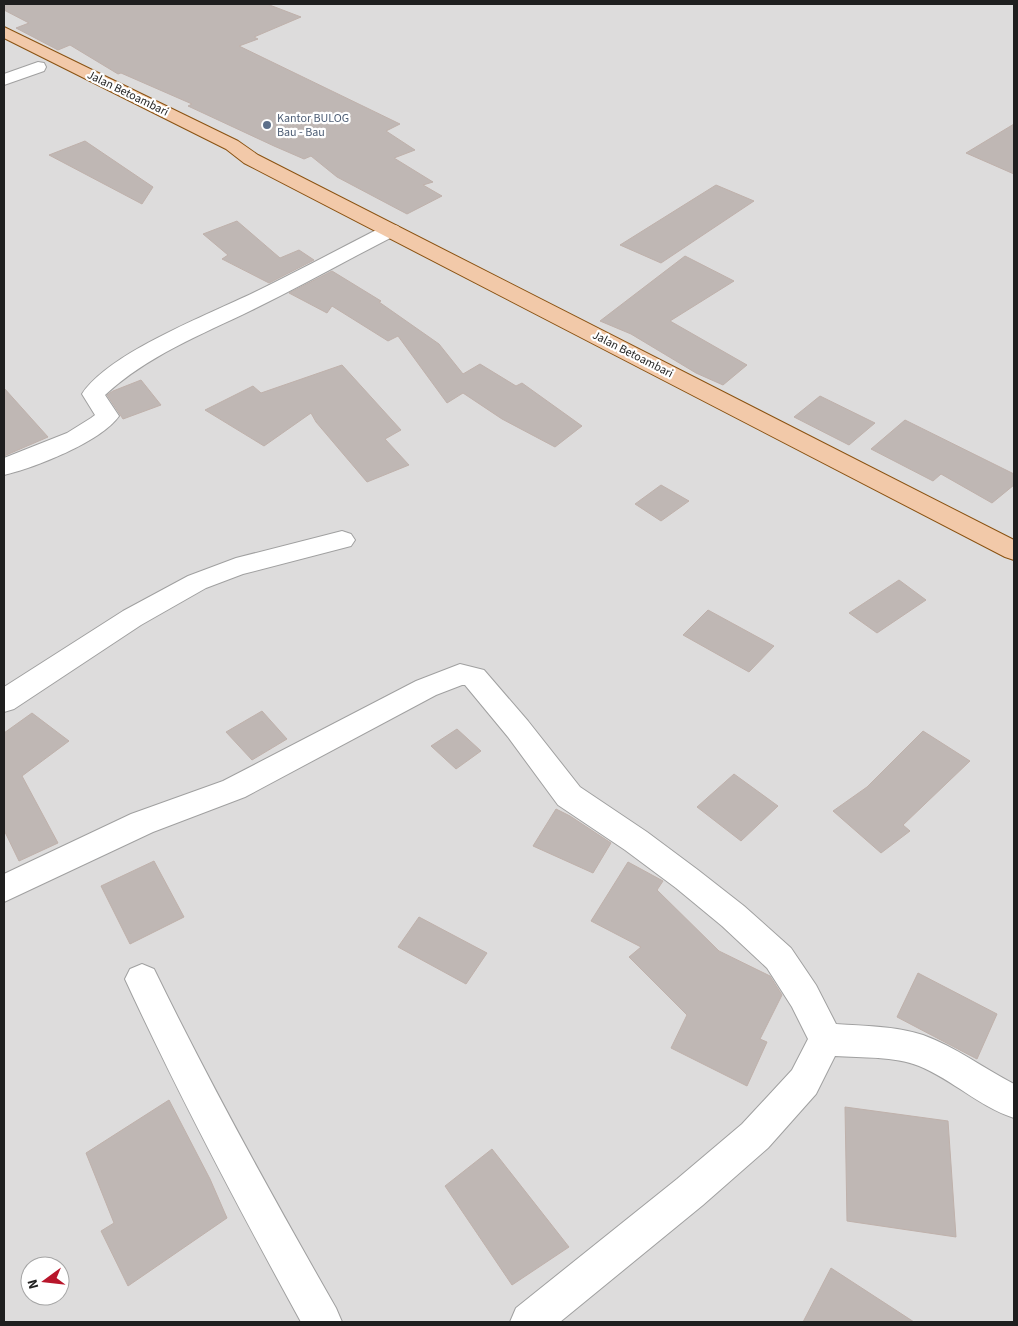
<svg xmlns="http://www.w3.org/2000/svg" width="1018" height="1326" font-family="'Source Sans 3',sans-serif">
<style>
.residential{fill:#dddcdc;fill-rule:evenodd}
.building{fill:#bfb7b4;stroke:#bfb1ab}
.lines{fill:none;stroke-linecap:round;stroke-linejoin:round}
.minor-casing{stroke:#a0a0a0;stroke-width:2}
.primary-casing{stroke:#8a5211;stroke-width:2}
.minor{fill:#fff;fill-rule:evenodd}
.primary{fill:#f2c9a9;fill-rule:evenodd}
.service-dot{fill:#5c6f8a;stroke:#fff;stroke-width:2}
.labels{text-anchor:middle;stroke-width:4.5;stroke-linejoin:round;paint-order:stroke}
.far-street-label{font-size:12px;fill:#1f1f1f;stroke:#fff}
.far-service-label{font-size:12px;fill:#4e5e75;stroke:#fff;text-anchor:start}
</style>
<rect width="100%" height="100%" fill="#efebe7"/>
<path class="residential" d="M 4,4 L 1014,4 L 1014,1322 L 4,1322 ZM 30,1266 L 60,1266 L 60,1296 L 30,1296 Z"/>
<g class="building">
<polygon points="4,4 267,4 301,17 254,37 258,39 239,46 400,124 386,131 415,150 394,158 433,182 423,185 442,196 407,214 337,177 311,156 304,159 274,146 188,106 192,104 121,73 118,74 70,45 58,50 16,28 29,23 4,10"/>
<polygon points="1014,124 1014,174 966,153"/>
<polygon points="85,141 153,187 142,204 49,155"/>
<polygon points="716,185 754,201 661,263 620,245"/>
<polygon points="237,221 280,258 299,250 314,260 269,283 222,259 228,255 203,234"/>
<polygon points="685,256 734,281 670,321 747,365 723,385 696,373 631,334 600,321"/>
<polygon points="332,271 381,301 379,302 439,344 463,374 480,364 516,386 522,383 582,426 555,447 502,419 463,393 447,403 398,336 388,341 332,306 327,313 289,293"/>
<polygon points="342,365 401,430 385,439 409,465 367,482 316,422 311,413 264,446 205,410 253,386 261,393"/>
<polygon points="141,380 161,405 123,419 107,395 113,391"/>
<polygon points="4,388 48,437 4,456"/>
<polygon points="820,396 875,423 849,445 794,417"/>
<polygon points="905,420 1014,474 1014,485 992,503 941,474 933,481 871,449"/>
<polygon points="661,485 689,501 661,521 635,504"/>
<polygon points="899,580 926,600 877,633 849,613"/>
<polygon points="708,610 774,646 749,672 683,635"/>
<polygon points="262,711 287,739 252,760 226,732"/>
<polygon points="32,713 69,741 22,776 58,843 19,861 4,830 4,733"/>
<polygon points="457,729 481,751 456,769 431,746"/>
<polygon points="923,731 970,761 903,825 910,831 881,853 833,811 867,787"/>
<polygon points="734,774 778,806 741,841 697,807"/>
<polygon points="556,809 570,816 611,843 593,873 533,846"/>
<polygon points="154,861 184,917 130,944 101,886"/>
<polygon points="628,862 663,881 657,890 719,951 770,976 782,995 760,1039 767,1042 747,1086 671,1048 687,1015 629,957 641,947 591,921"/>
<polygon points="419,917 487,953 466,984 398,947"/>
<polygon points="918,973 997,1014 977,1059 897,1017"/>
<polygon points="169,1100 210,1179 227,1218 128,1286 101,1231 114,1223 86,1153"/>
<polygon points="845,1107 948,1121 956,1237 847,1221"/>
<polygon points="492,1149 569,1247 512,1285 445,1186"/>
<polygon points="831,1268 914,1322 803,1322"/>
</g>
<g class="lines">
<defs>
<g id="minor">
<polygon points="38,62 44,63 46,67 44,71 4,85 4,74"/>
<path d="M 391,224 L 398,226 L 401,230 L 398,234 C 349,259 301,286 252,310 C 201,335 147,356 105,395 L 119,416 C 101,442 34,468 4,475 L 4,458 L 67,433 L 91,418 L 95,415 L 82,394 C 110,352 208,315 255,292 C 298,271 341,248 384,226 Z"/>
<polygon points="342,531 351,534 355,540 351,546 243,574 206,588 141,625 14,709 4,712 4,687 123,611 188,576 236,558"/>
<path d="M 460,664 L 484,670 L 528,721 L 580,787 L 647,832 L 698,870 L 744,906 L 791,948 L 816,985 L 836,1024 C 865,1026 895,1026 923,1035 C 956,1047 983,1068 1014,1084 L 1014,1118 C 978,1106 953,1080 919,1066 C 894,1056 863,1058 835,1056 L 816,1094 L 768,1148 L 703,1205 L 560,1322 L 510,1322 L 516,1308 L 677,1179 L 742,1124 L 792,1070 L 808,1039 L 792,1007 L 767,968 L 722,926 L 676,888 L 625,850 L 558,805 L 508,737 L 465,685 L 462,685 L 436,695 L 245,797 L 153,832 L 4,902 L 4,874 L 131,814 L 223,781 L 416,681 Z"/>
<path d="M 142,964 L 154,969 C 210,1084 272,1196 336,1308 L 342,1322 L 301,1322 C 239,1209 179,1096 125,979 L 130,969 Z"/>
</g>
<polygon id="primary" points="4,27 238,141 258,155 1014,540 1014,560 1005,557 244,163 226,149 4,38"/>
</defs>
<use href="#minor" class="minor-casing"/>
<use href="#primary" class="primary-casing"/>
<use href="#minor" class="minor"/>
<use href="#primary" class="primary"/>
</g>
<circle class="service-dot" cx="267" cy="125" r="5"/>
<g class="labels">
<g class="far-street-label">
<text transform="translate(128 93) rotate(26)" y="4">Jalan Betoambari</text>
<text transform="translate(633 354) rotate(27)" y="4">Jalan Betoambari</text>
</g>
<g class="far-service-label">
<text x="277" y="122">Kantor BULOG<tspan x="277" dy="14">Bau - Bau</tspan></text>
</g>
</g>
<rect width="1018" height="1326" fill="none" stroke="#1f1f1f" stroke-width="10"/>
<g transform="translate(45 1281) rotate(255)"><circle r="24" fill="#ffffff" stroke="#a5a5a5"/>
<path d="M0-4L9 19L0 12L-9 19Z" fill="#b8162b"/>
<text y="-8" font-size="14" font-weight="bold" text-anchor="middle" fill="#1f1f1f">N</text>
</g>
</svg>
